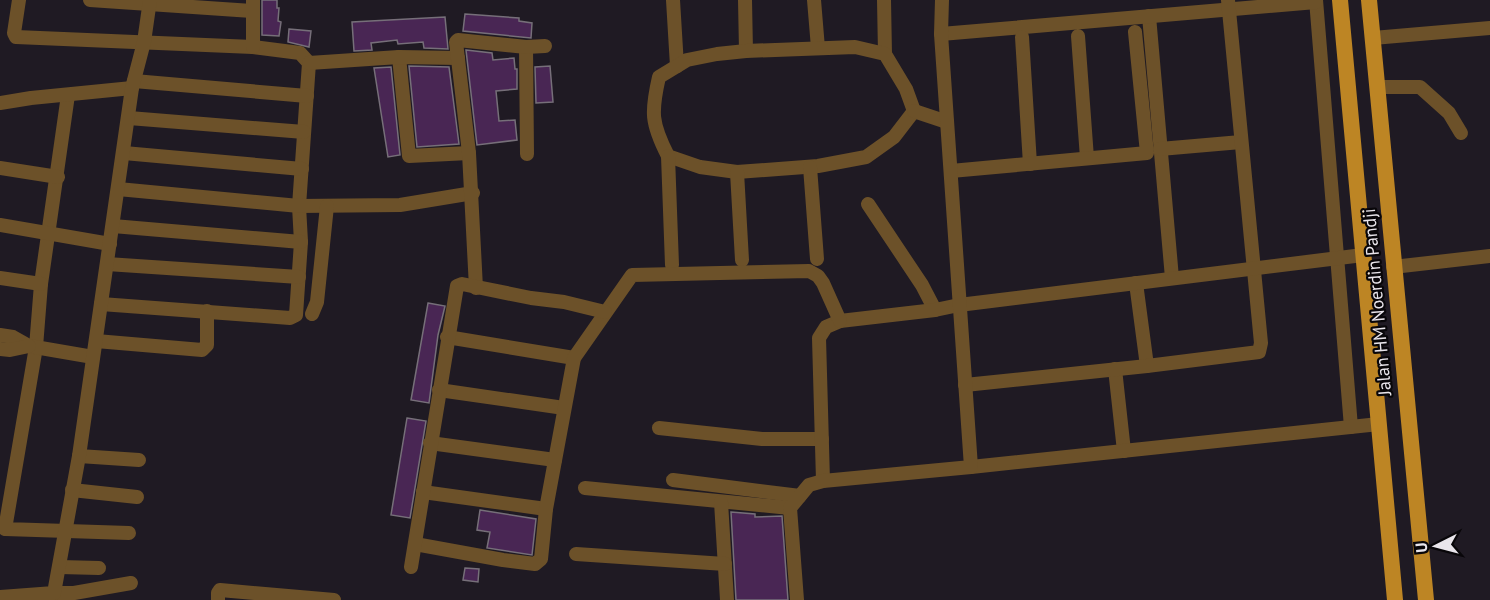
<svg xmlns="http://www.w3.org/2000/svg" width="1490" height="600" font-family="'PT Sans',sans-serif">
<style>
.building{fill:#492654;stroke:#766f79;stroke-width:1.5}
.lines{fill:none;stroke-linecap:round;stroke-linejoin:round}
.minor{stroke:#6c5129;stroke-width:14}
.major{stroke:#bd8524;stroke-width:16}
.labels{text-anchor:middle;stroke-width:4.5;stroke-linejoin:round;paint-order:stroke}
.street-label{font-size:18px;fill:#e9e5eb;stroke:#080609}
</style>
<rect width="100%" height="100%" fill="#1f1a23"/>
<g class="building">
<polygon points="262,0 277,0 277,8 279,8 278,21 281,22 279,36 262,35"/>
<polygon points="465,14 519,18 519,21 532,23 531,38 463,31"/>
<polygon points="445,17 448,49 424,48 423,42 398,44 397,40 371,43 372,50 354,51 352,22"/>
<polygon points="289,29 311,31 309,47 288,42"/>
<polygon points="466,50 492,53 493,60 514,58 515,69 517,69 517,89 496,91 499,121 515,120 517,140 477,145"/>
<polygon points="409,66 449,67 459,144 417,147"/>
<polygon points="550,66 553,102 536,103 535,67"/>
<polygon points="391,67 400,155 388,157 374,68"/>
<polygon points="428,303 445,306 438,335 429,403 411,400"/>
<polygon points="407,418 426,421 410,518 391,515"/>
<polygon points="480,510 536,519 532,555 487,548 490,532 477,530"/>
<polygon points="731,512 755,514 755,517 782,516 788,600 736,600"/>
<polygon points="465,568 479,569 478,582 463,580"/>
</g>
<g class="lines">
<g class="minor">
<polyline points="19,0 14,33 16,37 253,47 300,53 309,63 299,206 301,242 296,315 290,318 101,304"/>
<polyline points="90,0 252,11"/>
<polyline points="253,0 253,47"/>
<polyline points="673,0 677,66"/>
<polyline points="745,0 746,51"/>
<polyline points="814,0 818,48"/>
<polyline points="884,0 885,54"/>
<polyline points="1316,0 1351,427"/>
<polyline points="1149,16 1172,278"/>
<polyline points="941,34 1316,2"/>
<polyline points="1078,36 1087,158"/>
<polyline points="1022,37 1030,164"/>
<polyline points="1373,38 1490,28"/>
<polyline points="526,47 527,154"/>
<path d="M 855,47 L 885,54 L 906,89 L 914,111 L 894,137 L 866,157 L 818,166 L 737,172 L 700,167 L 668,156 C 651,123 651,112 659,77 L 687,60 L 717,54 L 746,51 Z"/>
<polyline points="399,57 409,156 469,153"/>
<polyline points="309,63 399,57 458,58"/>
<polyline points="134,81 307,96"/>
<polyline points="1377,87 1420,87 1449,113 1461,133"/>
<polyline points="68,95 41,284 36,347 5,529 129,533"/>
<polyline points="0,103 31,98 132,88"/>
<polyline points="914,111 947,122"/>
<polyline points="129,118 304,132"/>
<polyline points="1160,149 1241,142"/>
<polyline points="124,153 302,169"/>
<polyline points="668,156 672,265"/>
<polyline points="810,167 817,259"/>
<polyline points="0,168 58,177"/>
<polyline points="951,171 1147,153 1135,32"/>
<polyline points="737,172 742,260"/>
<polyline points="118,189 299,206 400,205 473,193"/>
<polyline points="868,204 922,285 935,310"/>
<polyline points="0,225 110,244"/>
<polyline points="113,226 301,242"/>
<polyline points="107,264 299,277"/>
<polyline points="1393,267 1490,256"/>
<polyline points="0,278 41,284"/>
<polyline points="1136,283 1147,366"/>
<polyline points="476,288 469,153 456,42 458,40 526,47 545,46"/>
<polyline points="312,314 317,302 327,206"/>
<polyline points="0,335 13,337 29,346 93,357"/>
<polyline points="447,337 574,358"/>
<polyline points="96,341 202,350 207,345 207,311"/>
<polyline points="0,349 10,350 29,346"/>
<polyline points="1115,369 1124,451"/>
<polyline points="965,385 1147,366 1259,352 1261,343 1228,0"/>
<polyline points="439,390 564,408"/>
<polyline points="659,428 762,439 822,439"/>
<polyline points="430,443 555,460"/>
<polyline points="79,456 139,460"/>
<polyline points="971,467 1379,424"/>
<polyline points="673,480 800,496"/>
<polyline points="823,481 819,338 826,327 840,321 935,310 959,305 1363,255"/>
<polyline points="585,488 790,508"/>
<polyline points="72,490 137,497"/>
<polyline points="423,492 546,509"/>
<polyline points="721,502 727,600"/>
<polyline points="415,544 503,560 535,564 541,559 546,509 574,358 632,275 809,271 818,276 823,283 840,321"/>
<polyline points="576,554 725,564"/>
<polyline points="60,567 99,568"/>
<polyline points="411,567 457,286 462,284 531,298 564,302 605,312"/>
<polyline points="54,593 74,593 131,583"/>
<polyline points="0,597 54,593 79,456 132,88 144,42 150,0"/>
<polyline points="218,600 218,593 220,590 334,600"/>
<polyline points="797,600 790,508 809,485 823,481 971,467 941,34 942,0"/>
</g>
<g class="major">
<polyline points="1340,0 1395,600"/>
<polyline points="1369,0 1426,600"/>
</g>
</g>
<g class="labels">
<g class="street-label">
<text transform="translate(1377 302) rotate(-95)" y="6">Jalan HM Noerdin Pandji</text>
</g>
</g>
<g transform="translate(1436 546) rotate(264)" stroke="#080609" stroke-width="4.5" paint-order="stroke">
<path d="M0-4.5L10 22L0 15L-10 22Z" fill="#e9e5eb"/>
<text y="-9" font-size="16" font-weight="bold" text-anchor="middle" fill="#e9e5eb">U</text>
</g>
</svg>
